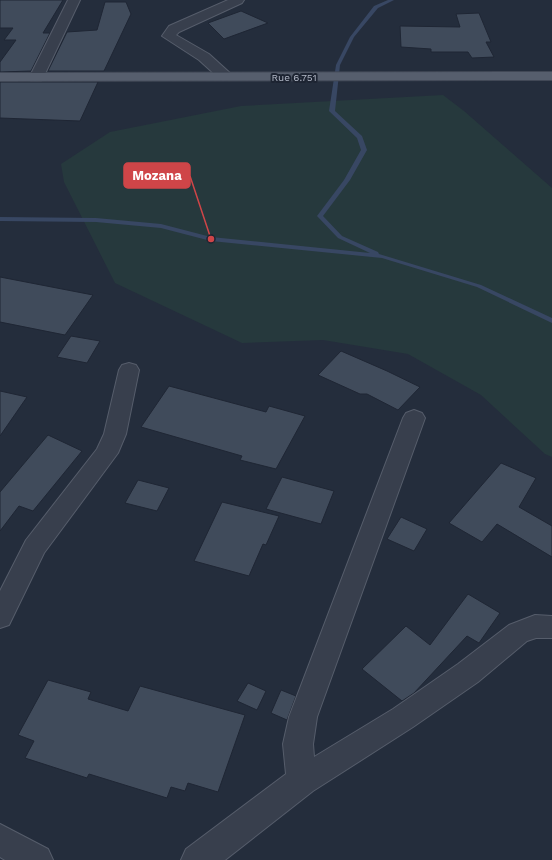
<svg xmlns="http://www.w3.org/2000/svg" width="552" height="860" font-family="'Work Sans',sans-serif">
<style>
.green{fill:#26393d}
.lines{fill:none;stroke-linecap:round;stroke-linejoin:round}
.stream{fill:#384763;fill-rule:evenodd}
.building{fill:#404b5b;stroke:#1f2634}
.minor-casing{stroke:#565d6b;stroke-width:2}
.primary-casing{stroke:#414856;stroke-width:2}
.minor{fill:#383f4d;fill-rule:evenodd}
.primary{fill:#565e6d;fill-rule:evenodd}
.labels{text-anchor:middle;stroke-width:4;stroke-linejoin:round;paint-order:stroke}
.far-street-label{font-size:10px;fill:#b4bac8;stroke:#1d2432}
.leader{fill:none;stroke:#cf4548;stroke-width:1.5}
.callout-dot{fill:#cf4548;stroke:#1d2432;stroke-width:1.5}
.callout{fill:#cf4548;stroke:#cf4548;stroke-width:1.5}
.callout-label{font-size:13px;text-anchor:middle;font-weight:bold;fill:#fff}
</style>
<rect width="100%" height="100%" fill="#242d3c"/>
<polygon class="green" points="443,95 464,111 552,188 552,457 545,454 481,395 408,354 323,340 242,343 115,283 64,182 61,164 110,132 241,106"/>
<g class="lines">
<polygon class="stream" points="388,0 394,0 378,8 354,37 340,65 335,111 362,136 367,150 350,180 323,216 342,236 378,252 379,254 481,285 552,318 552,323 477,287 382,258 211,241 161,228 96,222 0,221 0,217 96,218 161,224 211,237 370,253 338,238 317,216 344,180 361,150 357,138 329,111 336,65 350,37 374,6"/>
</g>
<g class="building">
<polygon points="0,0 63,0 43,33 50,33 31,71 0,72 0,62 16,40 4,40 13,28 0,28"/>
<polygon points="105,2 126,2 131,14 104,71 48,71 67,32 97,30"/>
<polygon points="241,11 268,23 224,39 208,23"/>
<polygon points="479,13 491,42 486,42 494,57 472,58 468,52 431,52 431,49 401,47 400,26 460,27 456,14"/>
<polygon points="0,82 98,82 80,121 0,118"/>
<polygon points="0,277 93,295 65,335 0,322"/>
<polygon points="71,336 100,341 87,363 57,357"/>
<polygon points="341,351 387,371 420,387 398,410 367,394 360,394 318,375"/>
<polygon points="169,386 266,412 269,406 305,416 276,469 240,460 242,456 141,427"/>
<polygon points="0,391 27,397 0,436"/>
<polygon points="48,435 82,451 33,511 19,506 0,531 0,492"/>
<polygon points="501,463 536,478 519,507 552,526 552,557 497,524 482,542 449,523"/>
<polygon points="282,477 334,491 321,524 266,509"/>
<polygon points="138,480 169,488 157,511 125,503"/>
<polygon points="222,502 279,516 266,545 263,544 249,576 194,561"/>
<polygon points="401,517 427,529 414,551 387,539"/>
<polygon points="468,594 500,613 479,643 467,636 414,693 402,701 362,669 406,626 430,645"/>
<polygon points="48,680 91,692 88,699 128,711 140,686 245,715 218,792 188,783 185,791 171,787 167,798 89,774 87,778 25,758 34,741 18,735"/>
<polygon points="248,683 266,691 257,710 237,701"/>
<polygon points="281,690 296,696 287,720 271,713"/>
</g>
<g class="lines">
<defs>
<g id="minor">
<polygon points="68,0 80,0 43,78 41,81 31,81 29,78"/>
<polygon points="228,0 244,0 242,3 179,32 176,35 209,54 231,74 233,77 231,80 221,80 199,60 162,36 169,26"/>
<polygon points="129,363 136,365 139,370 126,434 118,453 44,553 9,625 0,628 0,591 26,540 97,449 104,434 119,370 122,365"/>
<polygon points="414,410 422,413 425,418 317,717 313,744 314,757 393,709 458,664 509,625 535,615 552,616 552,638 536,638 527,641 478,682 413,727 313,791 225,860 181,860 186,849 286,774 283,744 289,717 403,418 406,413"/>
<polygon points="0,824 48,849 53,860 5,860 0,857"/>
</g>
<polygon id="primary" points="552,72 552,80 0,81 0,73"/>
</defs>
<use href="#minor" class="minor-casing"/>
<use href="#primary" class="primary-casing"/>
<use href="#minor" class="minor"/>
<use href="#primary" class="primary"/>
</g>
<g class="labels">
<g class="far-street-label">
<text x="294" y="81">Rue 6.751</text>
</g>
</g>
<path class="leader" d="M211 239L190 176"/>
<circle class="callout-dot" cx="211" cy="239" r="4"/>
<rect class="callout" x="124" y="163" width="66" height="25" rx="4"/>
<g class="callout-label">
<text x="157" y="180">Mozana</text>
</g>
</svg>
